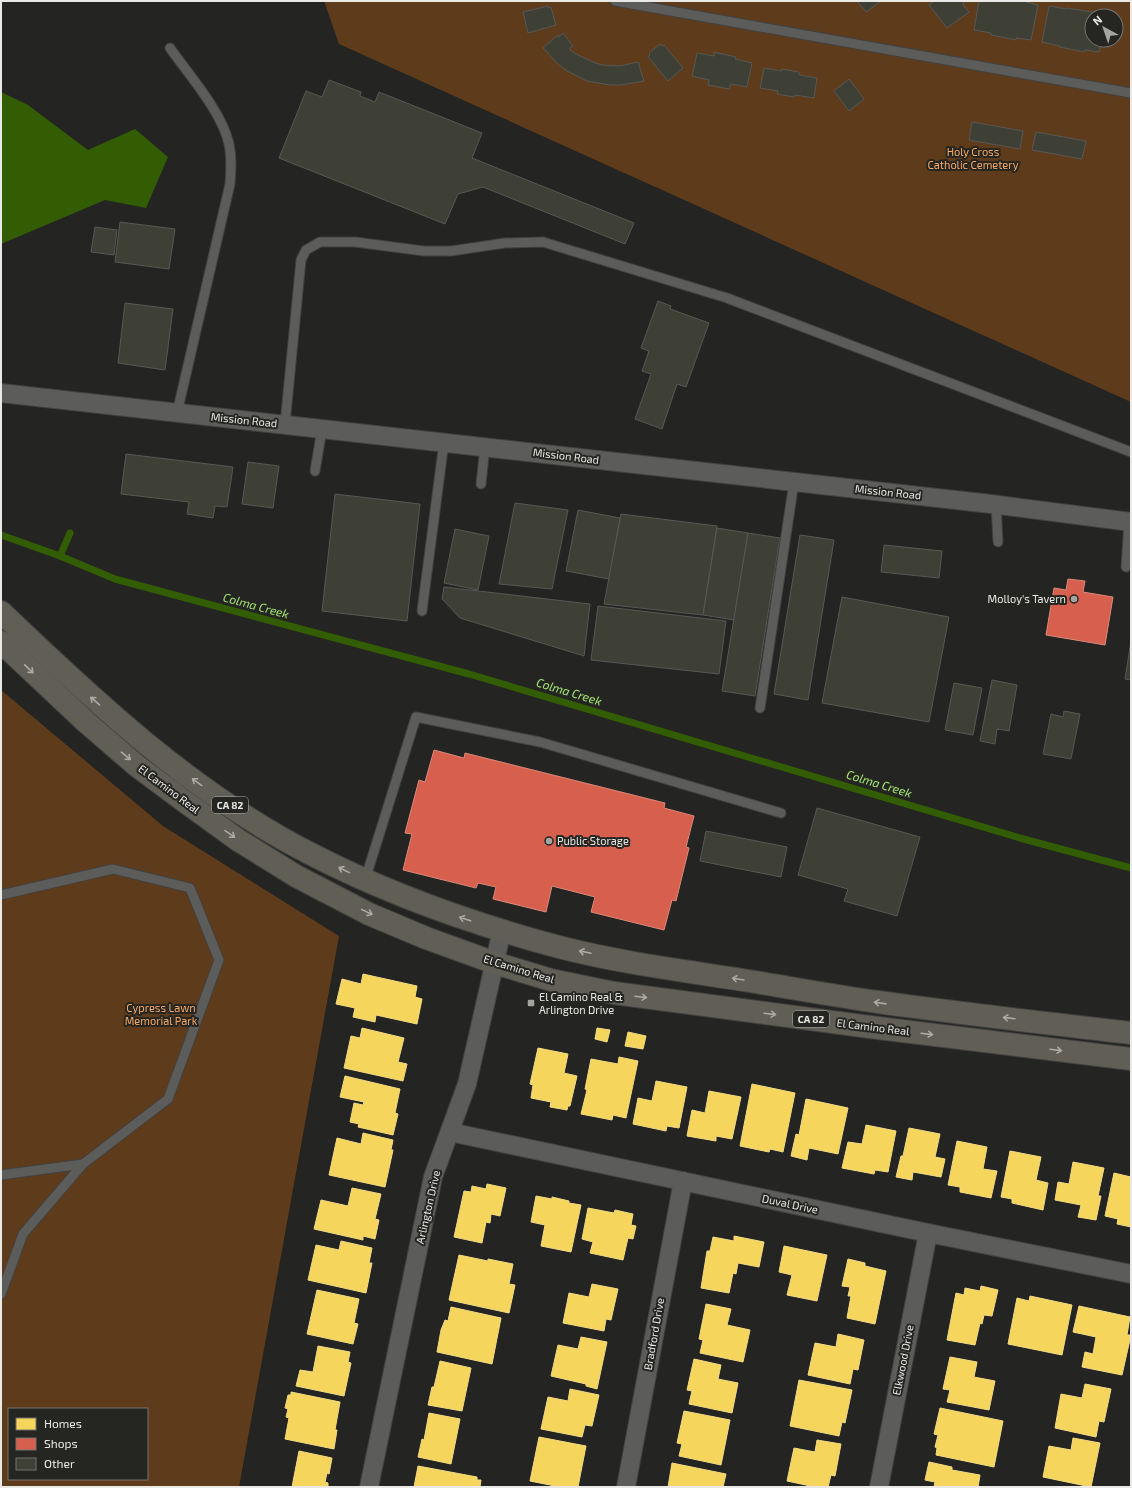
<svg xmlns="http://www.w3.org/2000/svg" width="1132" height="1488" font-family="'Exo 2',sans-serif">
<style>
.green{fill:#5e3b1b;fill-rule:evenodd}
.water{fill:#325d03}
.homes{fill:#f6d55c;stroke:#f2db85}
.shops{fill:#d6604d;stroke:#dc897b}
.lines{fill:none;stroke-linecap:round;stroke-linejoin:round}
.stream{stroke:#325d03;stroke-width:7}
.building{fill:#3f4035;stroke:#575755}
.lane-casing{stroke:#414140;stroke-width:11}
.street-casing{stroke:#414140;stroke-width:20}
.primary-casing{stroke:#414140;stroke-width:24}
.lane{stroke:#5c5c5b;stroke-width:9}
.street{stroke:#5c5c5b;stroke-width:18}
.primary{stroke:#615e56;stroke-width:22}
.oneway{stroke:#acaaa5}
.poi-dot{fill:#a5a4a1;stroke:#252521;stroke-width:1.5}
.labels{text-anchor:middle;stroke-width:4;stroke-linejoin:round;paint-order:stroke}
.shield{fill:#252521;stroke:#afaeab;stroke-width:1}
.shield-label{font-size:10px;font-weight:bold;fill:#eae9e6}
.park-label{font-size:11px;fill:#faaa65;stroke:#252521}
.street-label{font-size:11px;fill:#eae9e6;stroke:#252521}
.poi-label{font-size:11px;fill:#eae9e6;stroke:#252521;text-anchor:start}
.water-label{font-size:12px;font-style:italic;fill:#a2e575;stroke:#252521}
</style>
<rect width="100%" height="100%" fill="#242422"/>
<g class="green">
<path d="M 324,1 L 1131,1 L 1131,402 L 339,44 ZM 1092,16 L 1116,16 L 1116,40 L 1092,40 Z"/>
<path d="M 1,690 L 163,826 L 339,936 L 239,1487 L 1,1487 ZM 9,1409 L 147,1409 L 147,1479 L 9,1479 Z"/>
</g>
<polygon class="water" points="1,92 28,105 88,150 135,129 168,157 146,208 105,200 1,244"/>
<g class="homes">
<polygon points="363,974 417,986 415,997 422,999 417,1024 376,1015 375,1022 353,1017 355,1008 336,1004 342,979 361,984"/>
<polygon points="362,1028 404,1038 398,1062 407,1064 403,1081 344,1068 351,1036 360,1038"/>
<polygon points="597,1028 610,1030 607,1042 595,1039"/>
<polygon points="628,1032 646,1036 643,1049 625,1046"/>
<polygon points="538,1048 568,1054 564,1073 577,1076 570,1106 568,1106 567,1110 550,1107 551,1102 531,1098 533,1085 530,1084"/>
<polygon points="619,1057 638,1061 626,1118 613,1115 612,1120 581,1114 587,1090 585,1089 591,1059 618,1064"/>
<polygon points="345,1076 400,1089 395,1113 398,1114 393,1135 358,1127 359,1124 350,1122 354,1103 363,1105 364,1102 340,1097"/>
<polygon points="656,1081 687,1087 679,1128 667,1126 666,1131 633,1124 638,1098 652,1101"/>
<polygon points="752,1084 795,1093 783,1152 770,1149 769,1152 740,1146"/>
<polygon points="709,1091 741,1097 732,1139 716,1136 716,1141 687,1136 692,1110 705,1113"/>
<polygon points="806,1099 848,1108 838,1154 809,1148 807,1160 791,1156 796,1134 799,1135"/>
<polygon points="866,1125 896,1131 888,1172 875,1170 874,1174 842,1168 848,1142 862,1144"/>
<polygon points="909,1128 940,1134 935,1157 945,1159 941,1177 913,1172 912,1180 896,1177 901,1156 903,1156"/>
<polygon points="363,1133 393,1140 391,1150 393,1150 385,1187 329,1175 337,1138 361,1144"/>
<polygon points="957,1141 987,1147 983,1169 997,1171 991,1198 960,1192 960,1187 948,1185"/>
<polygon points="1010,1151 1041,1157 1036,1180 1048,1183 1043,1210 1012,1203 1012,1199 1001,1197"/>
<polygon points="1073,1162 1104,1168 1098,1196 1101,1196 1096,1220 1078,1217 1081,1205 1055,1200 1058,1182 1069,1184"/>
<polygon points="1114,1173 1131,1177 1131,1227 1117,1224 1118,1219 1105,1216"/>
<polygon points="487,1184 506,1188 500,1216 491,1214 490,1223 486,1222 482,1243 454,1237 464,1191 471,1192 472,1186 486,1189"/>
<polygon points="352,1188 381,1194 375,1219 379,1220 375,1239 363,1236 363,1240 314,1229 321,1200 348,1206"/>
<polygon points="536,1196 552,1199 552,1197 569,1201 569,1203 581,1205 571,1252 541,1246 545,1225 531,1222"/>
<polygon points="588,1208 614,1213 615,1210 633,1214 631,1225 636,1226 633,1239 628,1238 623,1260 590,1253 593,1242 582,1239"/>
<polygon points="734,1236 764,1242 759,1267 738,1263 736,1274 733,1273 729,1293 701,1288 707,1251 710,1251 713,1237 734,1241"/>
<polygon points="341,1241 372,1248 369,1263 372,1263 366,1293 308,1280 316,1245 339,1250"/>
<polygon points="784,1246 827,1255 817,1301 787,1295 792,1275 779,1272"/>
<polygon points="459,1255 488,1261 488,1259 513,1264 509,1284 515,1285 509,1313 449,1300"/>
<polygon points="848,1259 865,1263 865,1266 886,1271 875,1324 847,1318 851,1296 848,1296 850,1287 842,1286"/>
<polygon points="592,1284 618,1289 611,1320 606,1319 604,1331 563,1323 569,1293 589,1297"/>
<polygon points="981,1286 998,1290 992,1316 984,1315 982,1324 980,1323 975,1345 947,1340 956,1293 964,1295 965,1288 980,1291"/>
<polygon points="317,1290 359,1299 354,1323 358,1324 353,1344 307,1334"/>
<polygon points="1030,1296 1072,1305 1062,1355 1008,1344 1017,1298 1029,1301"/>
<polygon points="706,1304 731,1309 727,1325 750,1330 743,1362 700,1353 703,1340 699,1339"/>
<polygon points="1079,1306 1130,1317 1127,1335 1131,1335 1122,1375 1082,1367 1085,1352 1093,1354 1096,1337 1073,1332"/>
<polygon points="451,1307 501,1318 492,1364 437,1352 441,1330 445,1320 448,1321"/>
<polygon points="838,1334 864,1340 858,1370 853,1369 850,1384 808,1375 815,1343 836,1347"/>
<polygon points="581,1337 607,1342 597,1389 586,1386 586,1384 551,1376 558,1345 578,1349"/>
<polygon points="318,1346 350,1352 348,1362 351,1363 344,1396 296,1386 300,1370 313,1372"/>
<polygon points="950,1357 977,1362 974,1377 995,1381 989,1410 947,1402 950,1390 943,1389"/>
<polygon points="694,1359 721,1365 718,1379 738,1383 732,1413 689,1404 692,1391 687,1390"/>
<polygon points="440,1361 471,1368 462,1411 428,1405 432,1387 434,1387"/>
<polygon points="799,1380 852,1390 845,1423 842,1422 839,1436 790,1426"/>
<polygon points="1085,1384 1111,1389 1104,1422 1099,1421 1096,1437 1055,1428 1061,1394 1082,1398"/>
<polygon points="570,1389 599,1395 592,1426 585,1425 582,1437 541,1429 548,1397 568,1401"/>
<polygon points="291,1392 340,1402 335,1430 337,1430 334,1449 285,1439 289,1418 286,1417 288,1409 285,1408 288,1395 291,1395"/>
<polygon points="940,1408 1003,1421 994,1467 936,1455 937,1448 935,1447 938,1435 934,1434"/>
<polygon points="684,1411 730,1420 721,1465 679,1456 682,1444 677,1443"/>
<polygon points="429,1413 460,1419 451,1464 418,1457 422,1439 424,1440"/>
<polygon points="539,1437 586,1446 578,1487 560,1487 530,1481"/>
<polygon points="1073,1438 1100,1443 1091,1487 1043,1477 1049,1446 1071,1450"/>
<polygon points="817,1440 841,1444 835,1476 831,1475 828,1487 815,1487 787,1481 794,1448 815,1452"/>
<polygon points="299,1451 332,1458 329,1474 327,1473 325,1482 328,1483 328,1487 292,1487"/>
<polygon points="929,1462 952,1467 952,1470 980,1475 978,1487 934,1487 935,1482 925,1480"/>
<polygon points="672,1463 726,1474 723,1487 668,1487"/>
<polygon points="418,1466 477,1477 477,1480 481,1480 480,1487 414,1487"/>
</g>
<g class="shops">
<polygon points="1068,579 1085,581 1083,592 1113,597 1105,645 1046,635 1054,588 1066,590"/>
<polygon points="434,750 464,758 465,753 665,803 664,808 694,816 686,847 689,848 676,901 672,900 664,930 591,912 595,897 552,886 546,912 493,899 496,887 478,883 476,888 403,870 412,834 405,833 419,780 425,782"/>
</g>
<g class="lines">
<g class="stream">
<polyline points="1,535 60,556 115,579 469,674 1020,838 1131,868"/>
<polyline points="60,556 70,533"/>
</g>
</g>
<g class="building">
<polygon points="857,1 881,1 866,12"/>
<polygon points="934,1 964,1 963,5 969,12 947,28 929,5"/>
<polygon points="979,1 1023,1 1038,5 1031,40 1016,38 1016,40 991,35 991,33 974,30"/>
<polygon points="548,6 548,8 551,7 556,25 528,33 523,12"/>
<polygon points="1049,6 1067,9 1067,8 1092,12 1092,14 1103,16 1092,16 1092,40 1102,40 1099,52 1085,50 1084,52 1060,47 1060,46 1042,42"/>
<polygon points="563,33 573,46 569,49 576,54 593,62 602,65 620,66 638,62 644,81 621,85 610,85 587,81 567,71 558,64 543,48 558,35 559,37"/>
<polygon points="660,44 662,46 664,45 683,68 668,81 648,57 650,55 649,53"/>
<polygon points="714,52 736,57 735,59 752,63 747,87 731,84 729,89 708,85 709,80 692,76 697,53 714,56"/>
<polygon points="764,68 782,71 782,69 799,72 799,75 817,78 814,98 795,95 794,97 777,94 778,91 760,88"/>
<polygon points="849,79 864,99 849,111 834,91"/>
<polygon points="329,80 361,92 360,96 375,102 379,92 482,133 472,158 634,223 625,244 483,187 458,194 445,224 279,158 306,91 322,97"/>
<polygon points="972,122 1023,131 1020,149 969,140"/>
<polygon points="1036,132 1086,141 1082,159 1032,150"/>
<polygon points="120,222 175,229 169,269 115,262"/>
<polygon points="95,227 117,230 114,255 91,252"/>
<polygon points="658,301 671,306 670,309 709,323 686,387 677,384 662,429 635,419 651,374 642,371 649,351 641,348"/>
<polygon points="125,303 173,309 165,370 118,363"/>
<polygon points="126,454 233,467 227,507 215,506 213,518 187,514 189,502 121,494"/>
<polygon points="248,462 279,466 273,508 242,504"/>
<polygon points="335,494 420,504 407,621 322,611"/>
<polygon points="515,503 568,510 552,589 499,584"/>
<polygon points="578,510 620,518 609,579 566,571"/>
<polygon points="621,514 717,526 703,615 604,604"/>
<polygon points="717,528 748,533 734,620 703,615"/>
<polygon points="455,529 489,536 478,590 444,583"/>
<polygon points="748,533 780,538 755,696 722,691"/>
<polygon points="800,535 834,540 808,700 774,694"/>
<polygon points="884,545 942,551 939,578 881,572"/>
<polygon points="444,587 590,604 584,656 460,618 442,599"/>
<polygon points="842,597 949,617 929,722 822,703"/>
<polygon points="598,606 726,621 719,674 591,660"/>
<polygon points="1131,641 1131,680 1125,679"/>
<polygon points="992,680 1017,685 1009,731 997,729 995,744 980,741"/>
<polygon points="954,683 982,688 973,735 945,730"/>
<polygon points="1064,711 1080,714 1071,759 1043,754 1051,714 1063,717"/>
<polygon points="817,808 920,837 897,916 844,901 848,889 798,875"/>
<polygon points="706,831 787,847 781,877 700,861"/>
</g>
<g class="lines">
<defs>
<g id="lane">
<polyline points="615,1 1131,93"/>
<path d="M 170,48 C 189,75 222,112 229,144 C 232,158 231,170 230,184 L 177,413"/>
<polyline points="285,424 301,260 306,250 320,242 355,242 424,251 451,251 505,243 543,242 727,298 1131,452"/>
<polyline points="315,471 322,429"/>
<polyline points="481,484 485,446"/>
<polyline points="996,505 998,542"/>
<polyline points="1126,567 1129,522"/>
<polyline points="422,611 444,442"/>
<polyline points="760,708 794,482"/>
<polyline points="365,880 416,717 540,742 781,813"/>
<polyline points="1,895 113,869 190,888 219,960 168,1099 83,1164 1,1175"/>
<polyline points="1,1294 23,1234 83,1164"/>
</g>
<g id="street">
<polyline points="1,393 991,504 1131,522"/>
<polyline points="450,1132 928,1233 1131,1274"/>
<polyline points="369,1487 433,1177 467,1084 502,930"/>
<polyline points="626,1487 683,1181"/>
<polyline points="879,1487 928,1233"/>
</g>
<g id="primary">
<path d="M 1,612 C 95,702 192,793 309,853 C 388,894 473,924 559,947 C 621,963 686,971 749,981 C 792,988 835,996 878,1002 C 962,1014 1047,1023 1131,1033"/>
<polyline points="1,642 86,722 137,766 184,801 238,840 296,876 369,914 426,938 495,963 551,980 614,993 870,1027 1131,1059"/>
</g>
</defs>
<use href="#lane" class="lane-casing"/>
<use href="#street" class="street-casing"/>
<use href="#primary" class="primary-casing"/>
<use href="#lane" class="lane"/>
<use href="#street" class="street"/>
<use href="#primary" class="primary"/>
</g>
<defs><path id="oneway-shaft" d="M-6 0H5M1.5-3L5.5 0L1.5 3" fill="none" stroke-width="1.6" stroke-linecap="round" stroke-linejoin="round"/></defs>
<g class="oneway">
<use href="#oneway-shaft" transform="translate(29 669) rotate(44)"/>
<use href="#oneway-shaft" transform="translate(95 701) rotate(-139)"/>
<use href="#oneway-shaft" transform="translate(126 756) rotate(40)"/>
<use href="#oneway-shaft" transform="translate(197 782) rotate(-144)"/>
<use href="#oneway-shaft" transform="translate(230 834) rotate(35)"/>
<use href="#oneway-shaft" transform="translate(344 870) rotate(-154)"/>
<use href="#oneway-shaft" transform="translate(367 912) rotate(26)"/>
<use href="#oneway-shaft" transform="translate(465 919) rotate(-162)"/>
<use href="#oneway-shaft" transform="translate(585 952) rotate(-168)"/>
<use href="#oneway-shaft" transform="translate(738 979) rotate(-171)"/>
<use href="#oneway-shaft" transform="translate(641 997) rotate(7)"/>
<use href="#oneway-shaft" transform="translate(880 1003) rotate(-172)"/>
<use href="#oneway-shaft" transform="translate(770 1014) rotate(7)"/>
<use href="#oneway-shaft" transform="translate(1009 1018) rotate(-173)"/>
<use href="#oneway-shaft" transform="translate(927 1034) rotate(7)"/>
<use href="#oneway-shaft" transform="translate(1056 1050) rotate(7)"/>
</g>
<g class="poi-dot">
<circle cx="1074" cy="599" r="4"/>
<circle cx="549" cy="841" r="4"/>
<rect x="527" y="999" width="8" height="8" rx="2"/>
</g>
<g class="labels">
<g class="shield">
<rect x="212" y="797" width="36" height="16" rx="3"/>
<rect x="793" y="1011" width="36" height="16" rx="3"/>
</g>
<g class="shield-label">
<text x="230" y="809">CA 82</text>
<text x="811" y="1023">CA 82</text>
</g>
<g class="park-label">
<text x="973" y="156">Holy Cross<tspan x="973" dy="13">Catholic Cemetery</tspan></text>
<text x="161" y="1012">Cypress Lawn<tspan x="161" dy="13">Memorial Park</tspan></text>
</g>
<g class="street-label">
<text transform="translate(244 420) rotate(6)" y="4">Mission Road</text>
<text transform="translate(566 456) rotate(7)" y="4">Mission Road</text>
<text transform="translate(888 492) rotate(6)" y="4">Mission Road</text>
<text transform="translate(169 789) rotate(37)" y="4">El Camino Real</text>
<text transform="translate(519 969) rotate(17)" y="4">El Camino Real</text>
<text transform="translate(873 1027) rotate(7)" y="4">El Camino Real</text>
<text transform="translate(790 1204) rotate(12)" y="4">Duval Drive</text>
<text transform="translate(428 1207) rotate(-77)" y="4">Arlington Drive</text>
<text transform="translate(654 1334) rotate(-80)" y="4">Bradford Drive</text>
<text transform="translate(903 1360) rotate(-79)" y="4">Elkwood Drive</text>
</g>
<g class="poi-label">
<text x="1066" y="603" text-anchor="end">Molloy's Tavern</text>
<text x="557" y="845">Public Storage</text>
<text x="539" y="1001">El Camino Real &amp;<tspan x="539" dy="13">Arlington Drive</tspan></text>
</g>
<g class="water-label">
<text transform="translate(256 606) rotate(15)" y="4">Colma Creek</text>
<text transform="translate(569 692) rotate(17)" y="4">Colma Creek</text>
<text transform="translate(879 784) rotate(17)" y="4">Colma Creek</text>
</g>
</g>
<rect width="1132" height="1488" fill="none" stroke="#eae9e6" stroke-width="4"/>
<rect x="8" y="1408" width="140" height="72" fill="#252521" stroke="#747370"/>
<rect x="16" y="1418" width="20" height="12" fill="#f6d55c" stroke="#747370"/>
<text x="44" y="1428" font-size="12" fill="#eae9e6">Homes</text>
<rect x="16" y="1438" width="20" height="12" fill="#d6604d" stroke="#747370"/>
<text x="44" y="1448" font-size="12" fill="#eae9e6">Shops</text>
<rect x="16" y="1458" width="20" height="12" fill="#3f4035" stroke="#747370"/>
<text x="44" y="1468" font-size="12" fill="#eae9e6">Other</text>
<g transform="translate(1104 28) rotate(320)"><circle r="19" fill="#252521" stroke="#747370"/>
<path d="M0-3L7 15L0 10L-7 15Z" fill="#a5a4a1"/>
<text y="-6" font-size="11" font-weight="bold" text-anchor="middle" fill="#eae9e6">N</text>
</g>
</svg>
